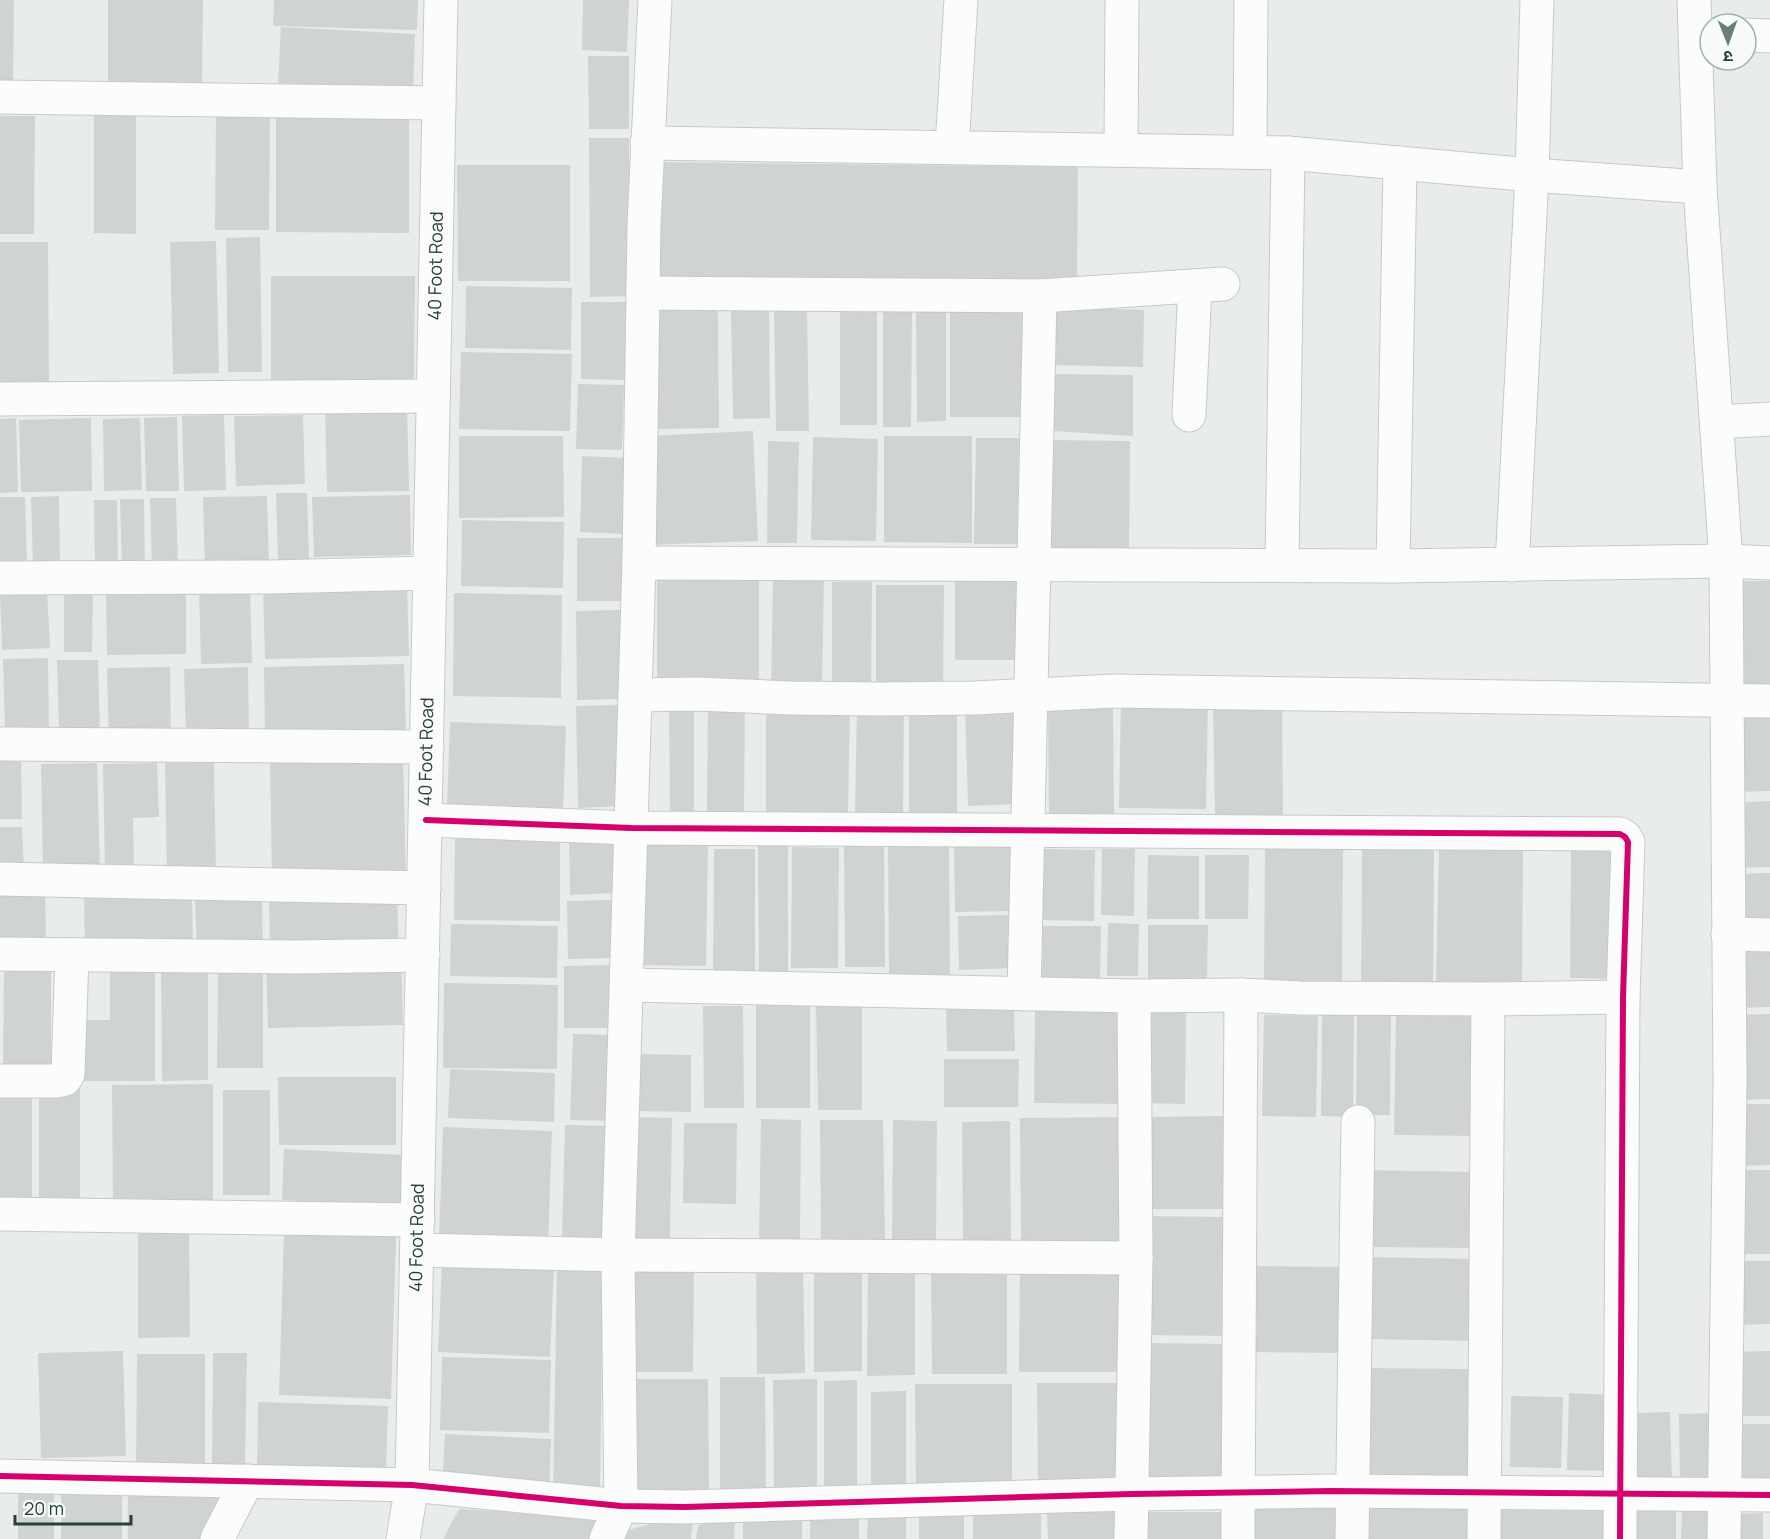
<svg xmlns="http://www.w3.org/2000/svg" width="1770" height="1539" font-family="Manrope,'Noto Sans Devanagari',sans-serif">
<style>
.building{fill:#cfd4d2}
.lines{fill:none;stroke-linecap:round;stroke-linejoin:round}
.minor-casing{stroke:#c5cac8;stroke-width:35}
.minor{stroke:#fcfcfc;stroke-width:33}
.cycleway-casing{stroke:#f7fbf9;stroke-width:10}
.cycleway{stroke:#d6006c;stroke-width:6}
.labels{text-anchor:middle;stroke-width:5;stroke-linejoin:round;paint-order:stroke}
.street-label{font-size:18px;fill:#24423a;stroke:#f7fbf9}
</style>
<rect width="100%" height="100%" fill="#e8edeb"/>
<g class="building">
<polygon points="0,0 14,0 13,88 0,88"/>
<polygon points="108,0 203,0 202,83 108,82"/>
<polygon points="274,0 418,0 417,30 273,26"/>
<polygon points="583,0 629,0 627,52 582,50"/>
<polygon points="281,27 415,34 413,90 278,83"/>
<polygon points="588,56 629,56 629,129 589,129"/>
<polygon points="276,111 409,112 409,233 276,232"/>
<polygon points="94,112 136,113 136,234 94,233"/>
<polygon points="216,112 270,112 269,230 215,230"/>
<polygon points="0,116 35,116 34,234 0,234"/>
<polygon points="589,138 629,138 630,296 590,297"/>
<polygon points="655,162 1078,167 1077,286 654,281"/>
<polygon points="457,165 570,165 570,281 458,281"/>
<polygon points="260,237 262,372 228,372 226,238"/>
<polygon points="216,241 219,373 173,374 170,242"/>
<polygon points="0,242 48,242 49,386 0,386"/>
<polygon points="271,276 415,276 414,383 271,383"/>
<polygon points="466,286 572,288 571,350 465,348"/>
<polygon points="581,302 627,302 626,380 581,379"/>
<polygon points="769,307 770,418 733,419 731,308"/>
<polygon points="1051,307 1144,310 1143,367 1049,365"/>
<polygon points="807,308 809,431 776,431 774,309"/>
<rect x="840" y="308" width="37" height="117"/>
<polygon points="648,309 718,309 719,428 649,429"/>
<rect x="950" y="309" width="74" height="108"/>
<polygon points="883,310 912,311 911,427 883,427"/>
<polygon points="946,310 946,421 917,422 916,311"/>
<polygon points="461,352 572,354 570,431 459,429"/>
<polygon points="1053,374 1133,375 1133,436 1053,431"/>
<polygon points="578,384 624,385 622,450 576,449"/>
<polygon points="407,405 409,491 327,492 325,407"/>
<polygon points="224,415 226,490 184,491 182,416"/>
<polygon points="303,415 305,484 236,486 234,416"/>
<polygon points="177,417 179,491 146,491 144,418"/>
<polygon points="16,418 18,492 0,493 0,419"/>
<polygon points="91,418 92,491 21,492 19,420"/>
<polygon points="140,418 142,490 104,491 103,419"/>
<polygon points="753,431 758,541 650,545 645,436"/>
<polygon points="459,436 563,436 564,517 459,518"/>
<polygon points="884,436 972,436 972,543 884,542"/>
<polygon points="813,437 878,439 876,541 811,540"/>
<polygon points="976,438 1019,438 1017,544 974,544"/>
<polygon points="1052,440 1130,441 1129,557 1051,556"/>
<polygon points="768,441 799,442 797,543 767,543"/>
<polygon points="582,456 627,458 624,534 580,532"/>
<polygon points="276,493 307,493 309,559 278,560"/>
<polygon points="410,495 411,555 314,557 312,497"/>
<polygon points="59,496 60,564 33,564 31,497"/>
<polygon points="267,496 269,570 205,571 203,497"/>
<polygon points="0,497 25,497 27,565 0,566"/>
<polygon points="150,498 176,498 178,566 152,567"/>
<polygon points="120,499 144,499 145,567 122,568"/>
<polygon points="94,500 117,500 118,567 95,568"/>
<polygon points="462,520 564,522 563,588 461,586"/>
<rect x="577" y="538" width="49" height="63"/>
<polygon points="657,572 759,572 759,687 657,688"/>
<polygon points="955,576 1016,576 1017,660 955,660"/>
<polygon points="773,577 824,577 822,695 771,694"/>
<polygon points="1736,581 1770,581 1770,690 1738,691"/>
<polygon points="832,582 872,582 871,692 832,692"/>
<polygon points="407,583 409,656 265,659 263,587"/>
<polygon points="250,585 252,663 201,664 199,587"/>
<polygon points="876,585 944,585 943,694 876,694"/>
<polygon points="47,589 50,648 2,650 0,590"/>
<polygon points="64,589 93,589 92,652 64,652"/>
<polygon points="186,591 186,654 107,655 106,592"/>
<polygon points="454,593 562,595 561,698 453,696"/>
<polygon points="620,610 621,699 577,700 576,611"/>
<polygon points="48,658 49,731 5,732 3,659"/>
<polygon points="57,660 98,660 100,731 59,731"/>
<polygon points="404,664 406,734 265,737 264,667"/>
<polygon points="170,667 171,740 109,741 107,668"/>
<polygon points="248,667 249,738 186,739 184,669"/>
<polygon points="708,698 745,699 744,814 707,814"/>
<polygon points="1121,698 1208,699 1206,809 1119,808"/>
<polygon points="1282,699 1283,816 1215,816 1213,700"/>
<polygon points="694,700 694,814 670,814 669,701"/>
<polygon points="1048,701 1113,701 1114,819 1049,820"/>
<polygon points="766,702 850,704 848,814 766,813"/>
<rect x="909" y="703" width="48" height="113"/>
<polygon points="1017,703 1020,804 968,806 965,704"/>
<polygon points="857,704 904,705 903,813 855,812"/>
<polygon points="620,705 623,806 578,808 576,706"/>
<polygon points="1770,710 1770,791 1735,792 1733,711"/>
<polygon points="450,722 566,726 563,812 447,808"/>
<polygon points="21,753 22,819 0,819 0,754"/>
<polygon points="403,753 406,879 272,882 270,756"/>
<polygon points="214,762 216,873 167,874 165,763"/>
<polygon points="97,763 100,869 43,871 41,764"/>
<polygon points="157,763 159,817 133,818 134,869 105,870 103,764"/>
<polygon points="1770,801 1770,867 1733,868 1732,803"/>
<polygon points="0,827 22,827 24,872 0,873"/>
<polygon points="615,838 616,893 570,895 569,839"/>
<polygon points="455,839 560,839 560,921 454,920"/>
<polygon points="636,842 708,843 706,966 634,965"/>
<polygon points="888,845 949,845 950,975 889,976"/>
<polygon points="1015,845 1016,911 955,912 954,846"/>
<polygon points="758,846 788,846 788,972 759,973"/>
<polygon points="844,846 884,846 885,967 845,967"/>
<polygon points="792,847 839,848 838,968 791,968"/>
<polygon points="1362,847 1434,848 1433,989 1361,988"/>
<polygon points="1265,848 1343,849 1342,987 1264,986"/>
<polygon points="1439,848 1523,849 1522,984 1436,983"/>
<polygon points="714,849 755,849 755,974 713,974"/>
<polygon points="1043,849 1095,850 1094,921 1041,920"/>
<polygon points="1102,849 1135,849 1134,916 1101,915"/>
<polygon points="1571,850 1617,852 1615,979 1570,978"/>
<polygon points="1148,855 1199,856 1199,919 1147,919"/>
<polygon points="1205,855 1249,855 1248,919 1205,919"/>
<polygon points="1770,873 1770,922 1732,923 1731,874"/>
<polygon points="0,887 45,887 46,942 0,943"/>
<polygon points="192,894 193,948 85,951 84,897"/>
<polygon points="262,894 263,951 197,953 195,896"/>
<polygon points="397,894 399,952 270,955 269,897"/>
<polygon points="611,900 612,958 568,959 567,901"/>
<polygon points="1011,915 1013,968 959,970 958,916"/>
<polygon points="1108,923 1139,924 1138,976 1107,976"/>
<polygon points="451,924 558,926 557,978 450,976"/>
<polygon points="1148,925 1208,925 1207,980 1148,980"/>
<polygon points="1043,926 1101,926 1100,980 1042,979"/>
<polygon points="1770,951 1770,1007 1734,1008 1733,952"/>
<polygon points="401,957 403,1025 268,1028 266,960"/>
<polygon points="4,960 51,960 51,1075 3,1076"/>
<polygon points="218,960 263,960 263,1068 217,1068"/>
<polygon points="161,962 208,962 208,1080 162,1081"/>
<polygon points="155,963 155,1081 79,1081 79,1020 110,1020 110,964"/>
<polygon points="611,965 611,1028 564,1028 564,966"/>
<polygon points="444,983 558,985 557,1069 443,1068"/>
<polygon points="1014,1002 1015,1051 947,1051 946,1003"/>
<rect x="756" y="1003" width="54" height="105"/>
<polygon points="816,1003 862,1003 862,1110 818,1110"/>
<polygon points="703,1006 743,1006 744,1108 704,1108"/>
<polygon points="1035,1008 1130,1010 1129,1104 1034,1103"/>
<polygon points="1139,1009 1186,1010 1185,1104 1137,1103"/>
<polygon points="1322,1014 1354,1014 1353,1117 1321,1116"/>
<polygon points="1396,1014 1477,1015 1475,1136 1394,1135"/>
<polygon points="1770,1014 1770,1099 1736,1100 1734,1015"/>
<polygon points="1264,1015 1318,1016 1316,1117 1262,1116"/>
<polygon points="1357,1015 1391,1015 1390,1115 1356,1115"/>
<polygon points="573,1034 613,1035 611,1121 570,1120"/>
<polygon points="634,1054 691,1055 691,1112 633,1111"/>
<polygon points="944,1059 1019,1059 1018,1107 944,1107"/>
<polygon points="450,1069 555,1073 554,1122 448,1118"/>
<polygon points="278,1077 396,1077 396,1145 279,1145"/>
<polygon points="213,1084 213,1208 113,1209 112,1085"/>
<polygon points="32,1085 32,1201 0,1201 0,1086"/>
<polygon points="80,1086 80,1200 39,1200 39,1087"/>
<rect x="223" y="1090" width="47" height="105"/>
<polygon points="1734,1104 1770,1104 1770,1165 1735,1166"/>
<polygon points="1227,1116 1228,1209 1145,1209 1144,1117"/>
<polygon points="628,1117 672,1118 670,1239 626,1239"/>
<polygon points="1133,1117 1134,1245 1021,1247 1020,1118"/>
<polygon points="761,1119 801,1120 800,1239 759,1239"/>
<polygon points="820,1120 883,1120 885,1241 821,1241"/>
<polygon points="893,1120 937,1121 936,1241 892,1241"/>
<polygon points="1010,1121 1011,1244 963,1244 962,1122"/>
<polygon points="684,1123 737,1123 736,1204 683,1203"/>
<polygon points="565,1125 611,1126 609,1238 562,1237"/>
<polygon points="443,1127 552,1131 548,1245 439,1241"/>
<polygon points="284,1149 404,1155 402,1206 282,1200"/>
<polygon points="1361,1170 1476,1172 1475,1248 1360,1247"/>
<polygon points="1732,1170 1770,1170 1770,1254 1734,1254"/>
<polygon points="1140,1216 1230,1217 1228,1336 1139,1335"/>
<polygon points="189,1226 190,1337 138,1338 138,1227"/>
<polygon points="284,1233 396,1236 391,1399 279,1395"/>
<polygon points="1363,1257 1480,1259 1479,1341 1362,1339"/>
<polygon points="1733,1261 1770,1261 1770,1324 1734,1325"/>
<polygon points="931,1262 1007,1262 1007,1374 932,1374"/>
<polygon points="442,1263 554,1268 550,1357 438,1352"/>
<polygon points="803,1263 805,1373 757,1374 756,1264"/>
<polygon points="862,1264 862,1371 814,1372 814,1265"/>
<polygon points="1020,1264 1125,1265 1123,1372 1019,1372"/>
<polygon points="1257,1266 1350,1267 1349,1353 1256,1352"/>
<polygon points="632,1267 694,1268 693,1372 631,1372"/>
<polygon points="868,1267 915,1267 915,1375 867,1376"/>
<polygon points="557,1268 603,1269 600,1497 553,1496"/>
<polygon points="1138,1343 1230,1344 1228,1487 1136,1486"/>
<polygon points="123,1351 126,1456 41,1458 38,1353"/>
<polygon points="1770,1351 1770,1416 1732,1416 1731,1352"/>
<polygon points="213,1353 247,1353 245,1468 212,1468"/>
<polygon points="137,1354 205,1354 205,1471 136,1471"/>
<polygon points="442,1357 551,1360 549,1433 440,1430"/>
<polygon points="1363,1368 1473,1369 1472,1480 1362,1479"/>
<polygon points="720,1377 765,1377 766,1489 720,1490"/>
<polygon points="630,1379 708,1379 709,1494 631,1494"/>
<polygon points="817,1379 817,1489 774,1490 773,1380"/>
<polygon points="857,1380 857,1496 824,1496 824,1381"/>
<polygon points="1037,1383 1124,1383 1125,1484 1038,1485"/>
<polygon points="915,1384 1012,1384 1012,1488 916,1489"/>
<polygon points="906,1391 906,1488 871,1488 871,1392"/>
<polygon points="1569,1393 1615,1395 1614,1471 1567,1470"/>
<polygon points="1511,1396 1563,1397 1561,1468 1510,1467"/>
<polygon points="258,1402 388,1406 386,1471 257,1468"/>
<polygon points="1670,1412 1672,1485 1635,1486 1634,1413"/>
<polygon points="1720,1413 1722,1489 1680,1489 1679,1414"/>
<polygon points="1735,1424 1770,1424 1770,1481 1736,1482"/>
<polygon points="445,1434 551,1439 549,1493 442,1487"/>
<polygon points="237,1486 210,1539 128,1539 128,1491"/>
<rect x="18" y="1488" width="36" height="51"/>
<polygon points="122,1490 122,1539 61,1539 61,1491"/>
<rect x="1251" y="1504" width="92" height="35"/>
<polygon points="1359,1505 1470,1506 1470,1539 1358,1539"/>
<polygon points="1682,1507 1722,1507 1722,1539 1681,1539"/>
<polygon points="736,1508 734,1539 696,1539 698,1526"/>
<polygon points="868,1508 906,1508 906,1539 867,1539"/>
<polygon points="1041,1508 1041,1539 973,1539 973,1509"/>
<polygon points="459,1509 611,1518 599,1539 443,1539"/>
<polygon points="1119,1510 1120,1539 1048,1539 1047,1511"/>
<polygon points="1493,1510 1610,1511 1610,1539 1493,1539"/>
<polygon points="964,1511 964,1539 919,1539 919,1512"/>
<rect x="1630" y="1511" width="46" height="28"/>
<rect x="1141" y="1512" width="82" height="27"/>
<polygon points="694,1513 691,1539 618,1539 620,1532"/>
<polygon points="1763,1513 1763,1539 1731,1539 1731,1514"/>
<polygon points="859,1514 859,1539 810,1539 810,1515"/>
<rect x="743" y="1516" width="59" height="23"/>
</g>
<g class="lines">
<defs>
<g id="minor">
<polyline points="1694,0 1700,187 1726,561 1730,1080 1724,1539"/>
<polyline points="1746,35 1770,36"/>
<polyline points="0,97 439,103"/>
<polyline points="647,143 1288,153 1532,175 1700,187"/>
<polyline points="952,147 961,0"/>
<polyline points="1121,150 1122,0"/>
<polyline points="1250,152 1251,0"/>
<polyline points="643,293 1040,296 1223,284"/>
<polyline points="0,399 433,396"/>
<polyline points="1189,415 1195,286"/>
<polyline points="1718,422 1770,419"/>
<polyline points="639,563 1393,566 1726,561 1770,563"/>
<polyline points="1282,565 1288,153"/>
<polyline points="1512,565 1532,175 1537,0"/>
<polyline points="1393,566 1400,163"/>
<polyline points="0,578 270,577 430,573"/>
<polyline points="635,695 697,694 791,698 881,699 975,698 1113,691 1770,701"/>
<polyline points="0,744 427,747"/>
<polyline points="426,820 631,828 1620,834 1625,837 1628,842 1623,997 1620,1539"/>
<polyline points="0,879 424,888"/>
<polyline points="1728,934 1770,935"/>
<polyline points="0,954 295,957 423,955"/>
<polyline points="627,985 1134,996 1241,995 1300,998 1488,999 1623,997"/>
<polyline points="1024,994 1040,296"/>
<polyline points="0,1081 57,1081 65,1079 68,1074 72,955"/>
<polyline points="0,1214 418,1220"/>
<polyline points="417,1250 618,1255 1136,1258"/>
<polyline points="0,1476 412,1485 621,1506 684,1507 1131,1494 1331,1491 1770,1495"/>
<polyline points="217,1539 247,1481"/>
<path id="s1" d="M 403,1539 L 412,1485 L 441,0"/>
<polyline points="606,1539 621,1506 618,1255 639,563 644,225 655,0"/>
<polyline points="1131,1539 1136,1258 1134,996"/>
<polyline points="1238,1539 1241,995"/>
<polyline points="1352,1539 1358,1122"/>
<polyline points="1484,1539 1488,999"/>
</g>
</defs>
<use href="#minor" class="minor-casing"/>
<use href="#minor" class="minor"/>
<defs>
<g id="cycleway">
<polyline points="426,820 631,828 1620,834 1625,837 1628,842 1623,997 1620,1539"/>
<polyline points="0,1476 412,1485 621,1506 684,1507 1131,1494 1331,1491 1770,1495"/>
</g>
</defs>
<use href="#cycleway" class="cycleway-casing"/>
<use href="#cycleway" class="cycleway"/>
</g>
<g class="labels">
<g class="street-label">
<text dy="6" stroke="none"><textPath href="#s1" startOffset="1274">40 Foot Road</textPath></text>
<text dy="6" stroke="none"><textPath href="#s1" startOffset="788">40 Foot Road</textPath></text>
<text dy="6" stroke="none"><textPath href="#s1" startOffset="302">40 Foot Road</textPath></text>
</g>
</g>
<g transform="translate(1728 42) rotate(179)"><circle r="28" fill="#f7fbf9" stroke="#a3b1ad" stroke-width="1.5"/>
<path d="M0-4.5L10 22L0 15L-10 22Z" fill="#697e78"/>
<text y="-9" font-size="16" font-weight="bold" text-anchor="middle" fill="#24423a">उ</text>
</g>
<path d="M15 1515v9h116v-9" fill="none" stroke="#24423a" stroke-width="3"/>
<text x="24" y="1515" font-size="18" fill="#24423a" stroke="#f7fbf9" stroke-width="4.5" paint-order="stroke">20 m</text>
</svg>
